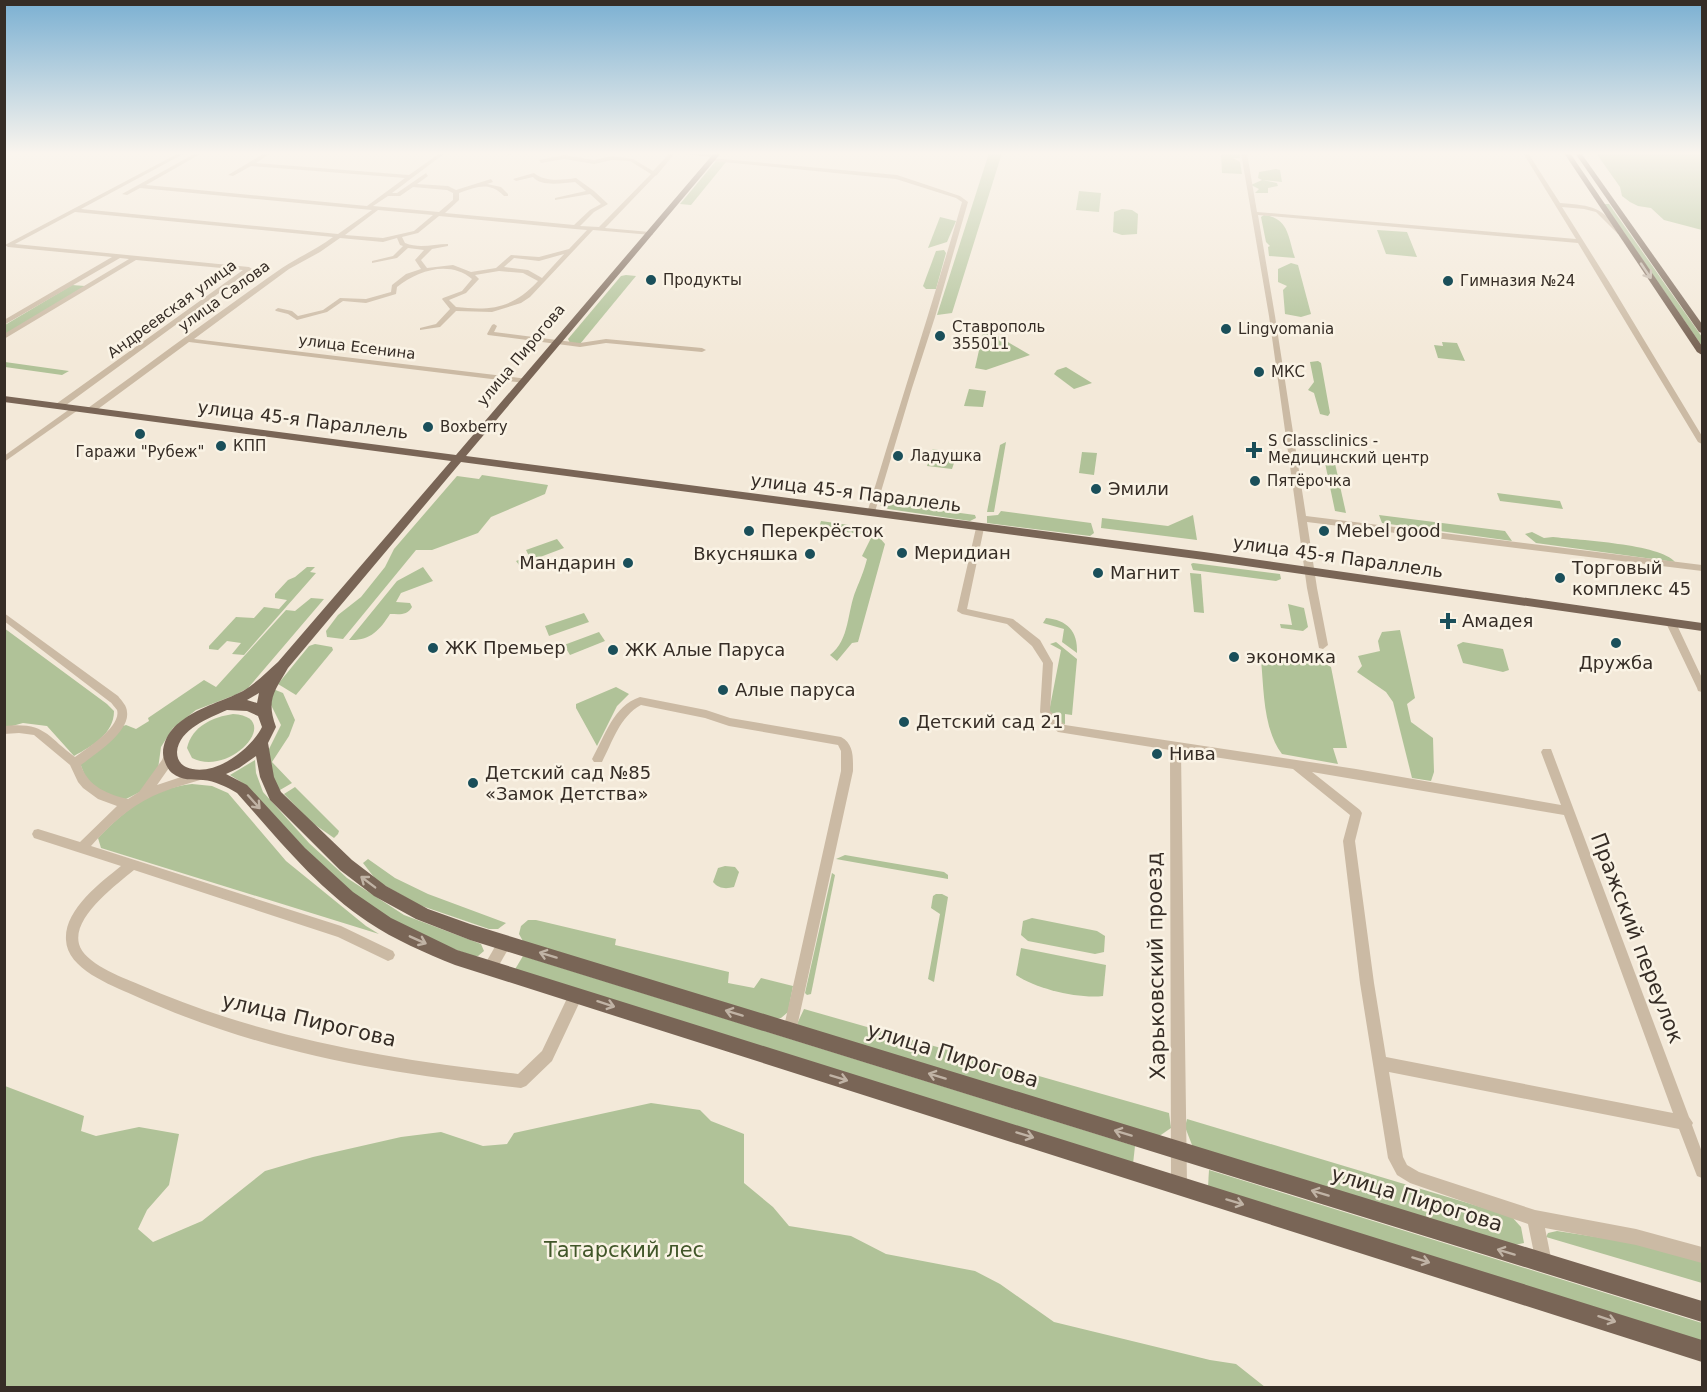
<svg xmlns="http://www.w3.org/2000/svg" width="1707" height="1392" font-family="'DejaVu Sans',sans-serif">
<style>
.green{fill:#b0c298}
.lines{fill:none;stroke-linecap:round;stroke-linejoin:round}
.minor{fill:#cbbaa4;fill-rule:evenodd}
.major{fill:#796556;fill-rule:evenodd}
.oneway{stroke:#c0b3a5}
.poi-dot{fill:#1a4f5a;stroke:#faf3e5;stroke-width:2}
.labels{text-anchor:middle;stroke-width:5;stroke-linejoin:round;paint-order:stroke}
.far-poi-label{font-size:15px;fill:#362d26;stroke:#faf3e5;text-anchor:start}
.far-street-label{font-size:15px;fill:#362d26;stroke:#faf3e5}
.street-label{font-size:18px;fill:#362d26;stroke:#faf3e5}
.poi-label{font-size:18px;fill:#362d26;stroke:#faf3e5;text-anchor:start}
.near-street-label{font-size:21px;fill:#362d26;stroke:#faf3e5}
.near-park-label{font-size:21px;fill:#415629;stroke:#faf3e5}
</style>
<rect width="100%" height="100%" fill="#f3e9d9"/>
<g class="green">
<polygon points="989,153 1002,153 952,313 937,315"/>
<polygon points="1221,153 1239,153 1240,158 1233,158 1240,162 1242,174 1222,173"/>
<polygon points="1596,153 1702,153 1702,230 1664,220 1651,208 1638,206 1630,202 1622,196 1620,187"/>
<polygon points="716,161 726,162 691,205 680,204"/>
<polygon points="1276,169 1280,170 1282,182 1263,180 1277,183 1278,186 1268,188 1268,193 1255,193 1259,189 1251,185 1262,180 1258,178 1259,172"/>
<polygon points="1079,191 1101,193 1099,212 1076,210"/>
<polygon points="1604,204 1609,204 1702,337 1702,346"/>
<polygon points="1122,209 1132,210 1138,214 1137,234 1122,235 1113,232 1114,212"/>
<path d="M 1264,215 C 1289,218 1288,237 1295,258 L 1269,256 L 1268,247 L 1270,246 L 1266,242 L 1261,217 Z"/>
<polygon points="940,217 956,221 947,242 928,248"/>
<polygon points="1377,230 1407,232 1417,257 1386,254"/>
<polygon points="944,250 946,253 936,289 926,289 923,286 936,251"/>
<polygon points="1291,263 1298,265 1311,314 1301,317 1285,314 1283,290 1287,286 1278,282 1278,269"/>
<polygon points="626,275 636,276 580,344 570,343 568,339 621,276"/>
<polygon points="72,285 85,286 5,335 5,325"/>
<polygon points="984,328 1030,355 986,370 975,368"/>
<polygon points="1442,342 1457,343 1465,361 1438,358 1434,345 1443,346"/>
<polygon points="1318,361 1321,363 1330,413 1328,416 1320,414 1314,393 1308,390 1314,382 1310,362"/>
<polygon points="5,362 69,371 62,375 5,367"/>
<polygon points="1066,367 1092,383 1074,389 1054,374 1057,370"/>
<polygon points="969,389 986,391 983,407 964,406"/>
<polygon points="1006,442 994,512 987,512 1000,445"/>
<polygon points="933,449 957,453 955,462 950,461 954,463 952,469 927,466 929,460 935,461 936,464 937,460 930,459 928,455"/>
<polygon points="1082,452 1097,453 1094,475 1079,473"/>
<polygon points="1324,458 1334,459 1346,513 1335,511"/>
<polygon points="482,475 548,485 545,494 491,517 478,533 432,550 416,550 343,639 327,637 326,631 338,615 361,597 385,567 394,549 457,476 479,479"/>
<polygon points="1497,493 1560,501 1563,509 1500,501"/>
<polygon points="879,502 975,515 976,518 970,521 888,509 881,506"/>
<polygon points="1001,511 1091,523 1094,533 1090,536 987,523 987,516 998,515"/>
<polygon points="1193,515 1197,540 1101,528 1102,518 1168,526"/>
<polygon points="1379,515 1505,531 1512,541 1382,523"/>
<polygon points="821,521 870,528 867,535 819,528"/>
<path d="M 1532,532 L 1544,538 L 1553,537 C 1578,540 1661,544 1675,562 L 1536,543 L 1525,534 Z"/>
<path d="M 879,537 L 885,544 L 858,642 L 852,643 L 837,661 L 830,655 C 850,640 847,611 856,590 C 860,580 864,571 867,559 L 862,556 L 871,538 Z"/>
<polygon points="557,539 564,548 519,565 516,561 529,556 526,550"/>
<polygon points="1193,563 1280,574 1281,579 1276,581 1193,570 1191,564"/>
<polygon points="307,567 315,567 310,572 316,573 244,655 232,654 241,643 227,641 218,650 209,649 209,646 236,617 254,618 264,607 279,609 287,600 275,598 275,594 288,580 295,577"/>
<path d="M 423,567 L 433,581 L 401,593 L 396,602 L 410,603 L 412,607 C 407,616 399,614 390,614 C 379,631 370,641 349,640 L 397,581 Z"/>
<polygon points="1190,573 1201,574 1204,613 1194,612"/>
<polygon points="311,598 324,599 248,688 235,695 196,710 173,728 161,747 158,769 142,791 126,799 107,797 86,779 80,763 123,726 126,725 136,729 149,721 148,718 204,680 216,687 286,610 295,611"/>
<polygon points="1288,604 1304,608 1308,627 1303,631 1281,628 1280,624 1292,625"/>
<polygon points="584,613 589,622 549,636 545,626"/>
<path d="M 1046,618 C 1067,620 1078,631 1077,653 L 1062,642 L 1064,629 L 1043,623 Z"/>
<path d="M 4,628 L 107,704 L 114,711 C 114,734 92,746 74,756 L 47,726 L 23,723 L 5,728 Z"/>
<polygon points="1400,630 1415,698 1407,704 1411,722 1433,738 1434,772 1431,781 1412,778 1393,702 1386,692 1357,672 1362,666 1358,656 1380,651 1378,641 1382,632"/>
<polygon points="599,632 605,641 570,655 564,645"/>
<polygon points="1056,642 1077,659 1072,715 1065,714 1065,724 1059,723 1049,712 1061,650 1050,644"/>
<polygon points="1463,642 1503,649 1509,670 1503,672 1463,663 1457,645"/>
<polygon points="315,644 332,647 333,650 296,695 278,684 309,646"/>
<path d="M 1269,653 L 1315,658 L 1331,667 L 1347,748 L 1333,748 L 1338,764 L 1282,754 C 1263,729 1264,690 1261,660 Z"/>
<polygon points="616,687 629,694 617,706 597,746 576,708 576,704"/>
<polygon points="273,689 283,693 295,720 289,736 272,762 292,783 280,790 275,784 267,753 281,725 269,701"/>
<path d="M 233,714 C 285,717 230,778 192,758 L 187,748 C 192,726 213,717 233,714 Z"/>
<path d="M 255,760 L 256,773 L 263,792 L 309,843 L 347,878 L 404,915 L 481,944 L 484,951 L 478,956 L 473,956 C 435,942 395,928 362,902 C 317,866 282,821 241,782 L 230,775 Z"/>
<path d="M 192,784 L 212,786 L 228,793 L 286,861 L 366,926 L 379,934 L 101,848 L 98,838 C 126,809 151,789 192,784 Z"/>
<polygon points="295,787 339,831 338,834 334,838 311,822 284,794"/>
<polygon points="845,855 944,872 948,875 948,879 836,859"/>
<polygon points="368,859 395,878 428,894 506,923 498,929 489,929 419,905 377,881 363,863"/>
<path d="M 725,866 L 735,867 L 739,872 L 734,887 C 726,889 719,889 713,882 L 718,868 Z"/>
<polygon points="832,873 835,875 811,994 807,995 805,993"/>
<polygon points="936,894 942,894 948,897 934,982 928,979 940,914 931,908 933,896"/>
<polygon points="1032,918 1097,931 1105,936 1104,952 1095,954 1028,941 1021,935 1023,921"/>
<polygon points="528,920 536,920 616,939 615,945 729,972 728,983 754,988 761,978 793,986 788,1012 781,1018 771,1020 524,943 519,934 521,926"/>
<path d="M 1021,948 L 1106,965 L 1103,996 C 1079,999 1036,989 1016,975 Z"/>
<polygon points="523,956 1135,1146 1133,1164 514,971"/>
<polygon points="804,1009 1169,1113 1171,1128 1155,1139 805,1031 797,1024"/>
<polygon points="5,1086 84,1116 81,1131 96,1136 139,1127 179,1134 169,1185 147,1210 138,1229 153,1242 202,1221 265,1171 313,1157 401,1137 441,1132 483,1146 507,1144 514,1133 651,1103 700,1110 711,1121 744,1134 744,1183 773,1207 789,1226 851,1236 886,1254 975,1271 1000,1284 1054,1322 1210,1360 1236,1364 1265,1387 5,1387"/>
<polygon points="1187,1119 1511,1216 1521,1227 1524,1243 1510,1246 1194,1150 1185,1127"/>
<polygon points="1209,1170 1702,1323 1702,1342 1208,1187"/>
<polygon points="1557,1231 1642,1244 1702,1261 1702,1283 1546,1237 1548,1233"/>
</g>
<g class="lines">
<g class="minor">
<path d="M 179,153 L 185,153 L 81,209 L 338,234 L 372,210 L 140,188 L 127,195 L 122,194 L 196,153 L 202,153 L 146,185 L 367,206 L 405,178 L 251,166 L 233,176 L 228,175 L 265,153 L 271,153 L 256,163 L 409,175 L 440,153 L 445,153 L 392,193 L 397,193 L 426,173 L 428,176 L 417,184 L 448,186 L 456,190 L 491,179 L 493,182 L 487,184 L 501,187 L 508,194 L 508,196 L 504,196 C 489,181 477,187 459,193 L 459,200 L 445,213 L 574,225 L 590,210 L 601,204 L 590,194 L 555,200 L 555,198 L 586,191 L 575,182 C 563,183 541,187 533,177 L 516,181 L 513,179 L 534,173 C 545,182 561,180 576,178 L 594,191 L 608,204 L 594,212 L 580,226 L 599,227 L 651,174 L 630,161 L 612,160 L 594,164 L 564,159 L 541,163 L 539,160 L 564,155 L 594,160 L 612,156 L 633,159 L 653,171 L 670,153 L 675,153 L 657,175 L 655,176 L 605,228 L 650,232 L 653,234 L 652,235 L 593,230 L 530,297 L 521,303 L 492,312 L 456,311 L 440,327 L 420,330 L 420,328 L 436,324 L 450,309 L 442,299 L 443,298 L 462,291 L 472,279 C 450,260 418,270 397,287 L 396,294 L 366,303 L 343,301 L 327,312 L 297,320 L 288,314 L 276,311 L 275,310 L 278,308 L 292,311 L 298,316 L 323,310 L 340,298 L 366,299 L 391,292 L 392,285 L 406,274 L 421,269 L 415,260 L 424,250 L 408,248 L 397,258 L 372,263 L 372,261 L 393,256 L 403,246 L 400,245 L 397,238 L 383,242 L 340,238 L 320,252 L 289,269 L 194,339 L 528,379 L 529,381 L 525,383 L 189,342 L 94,412 L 88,412 L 88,408 C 153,361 216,314 282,268 C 299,257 317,249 333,237 L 75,212 L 15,244 L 249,267 L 252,269 L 62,408 L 56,408 L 56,404 L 243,270 L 136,260 L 4,339 L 4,334 L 129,259 L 120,258 L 4,325 L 4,320 L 112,257 L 8,247 L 5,245 ZM 413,187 L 447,190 L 453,193 L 453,200 L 439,212 L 373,206 L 388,196 L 400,196 ZM 378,210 L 433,215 L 414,231 L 383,238 L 345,235 ZM 439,216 L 575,229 L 587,230 L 569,249 L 539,257 L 511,255 L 496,268 L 471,272 L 453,265 L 427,268 L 421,260 L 432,249 L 448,246 L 448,244 C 433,244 420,249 405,243 L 402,237 L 418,233 ZM 564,254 L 542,278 L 528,270 L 504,267 L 514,258 L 539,261 ZM 499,271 L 523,273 L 538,281 C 513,308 492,311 456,307 L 449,300 L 466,293 L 479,279 L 475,275 Z"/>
<polygon points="506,153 513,153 508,156"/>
<polygon points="680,153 701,153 719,156 716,158"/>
<path d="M 1241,153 L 1247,153 L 1257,212 L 1576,239 L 1523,153 L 1528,153 L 1560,203 C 1595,206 1599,206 1623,233 L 1618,234 L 1596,212 L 1584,209 L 1562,207 L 1611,285 L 1702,436 L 1702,444 L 1698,442 L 1578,243 L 1258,215 L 1275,316 L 1306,516 L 1702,565 L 1702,571 L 1307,522 L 1317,588 L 1328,645 L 1323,649 L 1319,648 L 1307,588 L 1269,316 Z"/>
<path d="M 711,158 L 897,175 L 960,196 L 968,202 L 935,317 L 912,388 L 874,515 L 868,515 L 867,513 C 898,409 932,306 962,202 L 956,198 L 896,179 L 713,161 Z"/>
<polygon points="494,324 497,326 494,332 580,343 606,339 702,348 706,350 702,352 606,343 580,347 488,335 487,334 492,325"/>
<polygon points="74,406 81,408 4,462 4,456"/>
<path d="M 980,525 L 984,528 L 967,609 L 1013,619 L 1040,640 L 1053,663 L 1050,711 L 1065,725 L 1356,769 L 1561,805 L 1541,752 L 1543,749 L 1551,749 L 1689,1117 L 1693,1123 L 1692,1125 L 1702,1152 L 1702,1178 L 1697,1176 L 1679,1129 L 1389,1072 L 1403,1157 L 1407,1165 L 1419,1172 L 1535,1210 L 1636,1229 L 1702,1247 L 1702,1263 L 1636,1245 L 1545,1228 L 1552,1263 L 1550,1269 L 1544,1271 L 1538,1269 L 1536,1263 L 1528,1224 L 1410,1183 L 1397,1175 L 1388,1158 L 1360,983 L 1343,841 L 1350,815 L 1293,769 L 1181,752 L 1187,1184 L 1184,1189 L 1179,1192 L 1174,1189 L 1171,1184 L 1170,750 L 1058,732 L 1045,721 L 1040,712 L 1043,663 L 1032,646 L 1007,624 L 962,614 L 957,611 L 976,528 ZM 1312,772 L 1564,815 L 1673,1113 L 1386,1057 L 1374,983 L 1355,841 L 1362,813 L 1360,810 Z"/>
<path d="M 4,613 L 118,696 C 122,701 127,706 127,712 C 130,732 95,754 81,765 C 87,786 109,795 128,799 L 139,792 L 162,760 L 166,751 L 174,751 L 176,754 L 171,765 L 157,785 L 202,770 L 206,772 L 208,775 L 206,778 C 188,784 170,788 153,796 C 128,808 109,826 91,846 L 341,926 L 393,951 L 395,955 L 393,959 L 388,961 L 338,937 L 134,870 C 116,885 72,917 79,944 C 84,963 121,977 138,984 C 261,1038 386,1059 518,1074 L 542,1051 L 571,990 L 576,988 L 581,990 L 583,995 L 552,1061 L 526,1086 L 521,1088 C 383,1073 261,1053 133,995 C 111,985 67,969 66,940 C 64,910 100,883 121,866 L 34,838 L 32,834 L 34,830 L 38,829 L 80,842 L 117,806 L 98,799 L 83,788 L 78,782 L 70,765 L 34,735 L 19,733 L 4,734 L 4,726 C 46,722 46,736 75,757 C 86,749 122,726 117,710 C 116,709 111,702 110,702 L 4,621 Z"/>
<polygon points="1671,620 1676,623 1702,678 1702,692 1698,691 1697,688 1666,623"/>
<path d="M 640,697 L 706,710 L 730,718 L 841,737 C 854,744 853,757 853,771 L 795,1036 L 790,1038 L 785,1036 L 783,1031 L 841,771 L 841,751 L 838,745 L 729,726 L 705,718 L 641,705 C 620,716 612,743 602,762 L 594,762 L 592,759 C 605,736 613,706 640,697 Z"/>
<polygon points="505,936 510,938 511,942 510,946 495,972 490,974 485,972 483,968 485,964 500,938"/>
</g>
<g class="major">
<path d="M 714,153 L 721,153 L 466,456 L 1204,552 L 1702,623 L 1702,631 L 1204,560 L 461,462 L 288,668 C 274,692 266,700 276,727 L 268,743 L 274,777 L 281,792 L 352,860 L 386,886 L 428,909 L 470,924 L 1702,1301 L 1702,1322 L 470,940 L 416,919 L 374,896 L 340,870 L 270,800 L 260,777 L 256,756 L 239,768 L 226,774 L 247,785 L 305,848 L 353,892 L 391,918 L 457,950 L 1702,1340 L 1702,1362 L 455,965 C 425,953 395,940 368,922 C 317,888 278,839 237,793 C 227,787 215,781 203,780 C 192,779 182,781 172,773 C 167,769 163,759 163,753 C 165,715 216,705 243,691 C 256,683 267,672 278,662 L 451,461 L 4,402 L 4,396 L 456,455 ZM 259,693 L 257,703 L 247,700 ZM 227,710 L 247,711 L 258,716 L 262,727 C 251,749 213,779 186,767 C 180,764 177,759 177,752 C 179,729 209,718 227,710 Z"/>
<polygon points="1564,153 1570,153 1702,346 1702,355 1697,352"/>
<polygon points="1575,153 1581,153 1702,324 1702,333 1699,332"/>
</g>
</g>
<defs><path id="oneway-shaft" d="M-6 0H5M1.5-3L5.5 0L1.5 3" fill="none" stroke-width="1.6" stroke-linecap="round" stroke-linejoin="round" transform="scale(1.5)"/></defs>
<g class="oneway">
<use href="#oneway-shaft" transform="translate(1646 271) rotate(56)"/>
<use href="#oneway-shaft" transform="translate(254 802) rotate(48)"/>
<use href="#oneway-shaft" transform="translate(368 882) rotate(-143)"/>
<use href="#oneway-shaft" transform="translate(418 940) rotate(24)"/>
<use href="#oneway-shaft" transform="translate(548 955) rotate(-163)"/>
<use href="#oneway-shaft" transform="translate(606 1004) rotate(18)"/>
<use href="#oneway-shaft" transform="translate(734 1013) rotate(-163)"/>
<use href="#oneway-shaft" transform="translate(937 1076) rotate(-163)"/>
<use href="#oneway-shaft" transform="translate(839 1078) rotate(17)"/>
<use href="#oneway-shaft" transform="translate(1123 1133) rotate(-163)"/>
<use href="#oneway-shaft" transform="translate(1025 1135) rotate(17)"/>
<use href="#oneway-shaft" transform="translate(1320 1193) rotate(-163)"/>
<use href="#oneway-shaft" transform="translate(1235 1202) rotate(17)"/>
<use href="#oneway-shaft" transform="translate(1506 1252) rotate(-163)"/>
<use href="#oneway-shaft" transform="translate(1421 1260) rotate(17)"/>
<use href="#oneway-shaft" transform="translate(1607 1319) rotate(18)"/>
</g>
<linearGradient id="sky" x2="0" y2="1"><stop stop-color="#7bb0d2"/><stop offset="0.44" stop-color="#faf5ee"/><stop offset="1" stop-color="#faf5ee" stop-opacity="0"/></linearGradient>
<rect width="1707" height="348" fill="url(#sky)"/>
<g class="poi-dot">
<circle cx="651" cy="280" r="6"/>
<circle cx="1448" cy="281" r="6"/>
<circle cx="1226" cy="329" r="6"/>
<circle cx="940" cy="336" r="6"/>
<circle cx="1259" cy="372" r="6"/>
<circle cx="428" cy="427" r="6"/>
<circle cx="140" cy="434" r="6"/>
<circle cx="221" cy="446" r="6"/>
<path d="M1251 441h6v6h6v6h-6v6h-6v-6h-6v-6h6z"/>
<circle cx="898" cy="456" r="6"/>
<circle cx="1255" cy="481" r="6"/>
<circle cx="1096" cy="489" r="6"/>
<circle cx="749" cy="531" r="6"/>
<circle cx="1324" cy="531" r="6"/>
<circle cx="902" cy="553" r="6"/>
<circle cx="810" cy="554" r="6"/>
<circle cx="628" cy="563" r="6"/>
<circle cx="1098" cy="573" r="6"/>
<circle cx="1560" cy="578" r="6"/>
<path d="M1445 612h6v6h6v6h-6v6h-6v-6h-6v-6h6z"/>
<circle cx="1616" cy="643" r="6"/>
<circle cx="433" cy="648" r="6"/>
<circle cx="613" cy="650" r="6"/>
<circle cx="1234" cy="657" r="6"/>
<circle cx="723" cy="690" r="6"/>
<circle cx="904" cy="722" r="6"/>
<circle cx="1157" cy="754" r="6"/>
<circle cx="473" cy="783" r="6"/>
</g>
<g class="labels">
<g class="far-poi-label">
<text x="663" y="285">Продукты</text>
<text x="1460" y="286">Гимназия №24</text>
<text x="952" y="332">Ставрополь<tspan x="952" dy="17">355011</tspan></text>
<text x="1238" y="334">Lingvomania</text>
<text x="1271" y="377">МКС</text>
<text x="440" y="432">Boxberry</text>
<text x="1268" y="446">S Classclinics -<tspan x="1268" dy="17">Медицинский центр</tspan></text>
<text x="233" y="451">КПП</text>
<text x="140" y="457" text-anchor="middle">Гаражи "Рубеж"</text>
<text x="910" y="461">Ладушка</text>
<text x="1267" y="486">Пятёрочка</text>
</g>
<g class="far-street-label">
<text transform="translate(224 296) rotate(-36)" y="5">улица Салова</text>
<text transform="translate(172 309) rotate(-36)" y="5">Андреевская улица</text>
<text transform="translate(357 347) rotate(7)" y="5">улица Есенина</text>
<text transform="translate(521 355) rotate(-50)" y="5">улица Пирогова</text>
</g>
<g class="street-label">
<text transform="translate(303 420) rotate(7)" y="6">улица 45-я Параллель</text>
<text transform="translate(856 493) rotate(7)" y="6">улица 45-я Параллель</text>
<text transform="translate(1338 557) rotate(8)" y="6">улица 45-я Параллель</text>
</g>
<g class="poi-label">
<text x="1108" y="495">Эмили</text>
<text x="761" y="537">Перекрёсток</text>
<text x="1336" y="537">Mebel good</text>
<text x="914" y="559">Меридиан</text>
<text x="798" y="560" text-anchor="end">Вкусняшка</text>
<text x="616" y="569" text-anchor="end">Мандарин</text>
<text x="1572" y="574">Торговый<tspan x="1572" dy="21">комплекс 45</tspan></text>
<text x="1110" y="579">Магнит</text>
<text x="1462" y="627">Амадея</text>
<text x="445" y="654">ЖК Премьер</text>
<text x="625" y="656">ЖК Алые Паруса</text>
<text x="1246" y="663">экономка</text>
<text x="1616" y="669" text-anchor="middle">Дружба</text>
<text x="735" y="696">Алые паруса</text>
<text x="916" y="728">Детский сад 21</text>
<text x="1169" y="760">Нива</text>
<text x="485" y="779">Детский сад №85<tspan x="485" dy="21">«Замок Детства»</tspan></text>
</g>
<g class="near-street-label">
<text transform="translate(1637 938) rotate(69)" y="7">Пражский переулок</text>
<text transform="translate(1156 966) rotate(-91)" y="7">Харьковский проезд</text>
<text transform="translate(309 1020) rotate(13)" y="7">улица Пирогова</text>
<text transform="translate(953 1055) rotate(17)" y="7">улица Пирогова</text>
<text transform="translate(1417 1199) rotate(17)" y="7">улица Пирогова</text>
</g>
<g class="near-park-label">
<text x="624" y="1257">Татарский лес</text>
</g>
</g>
<rect width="1707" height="1392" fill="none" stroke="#362d26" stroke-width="12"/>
</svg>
